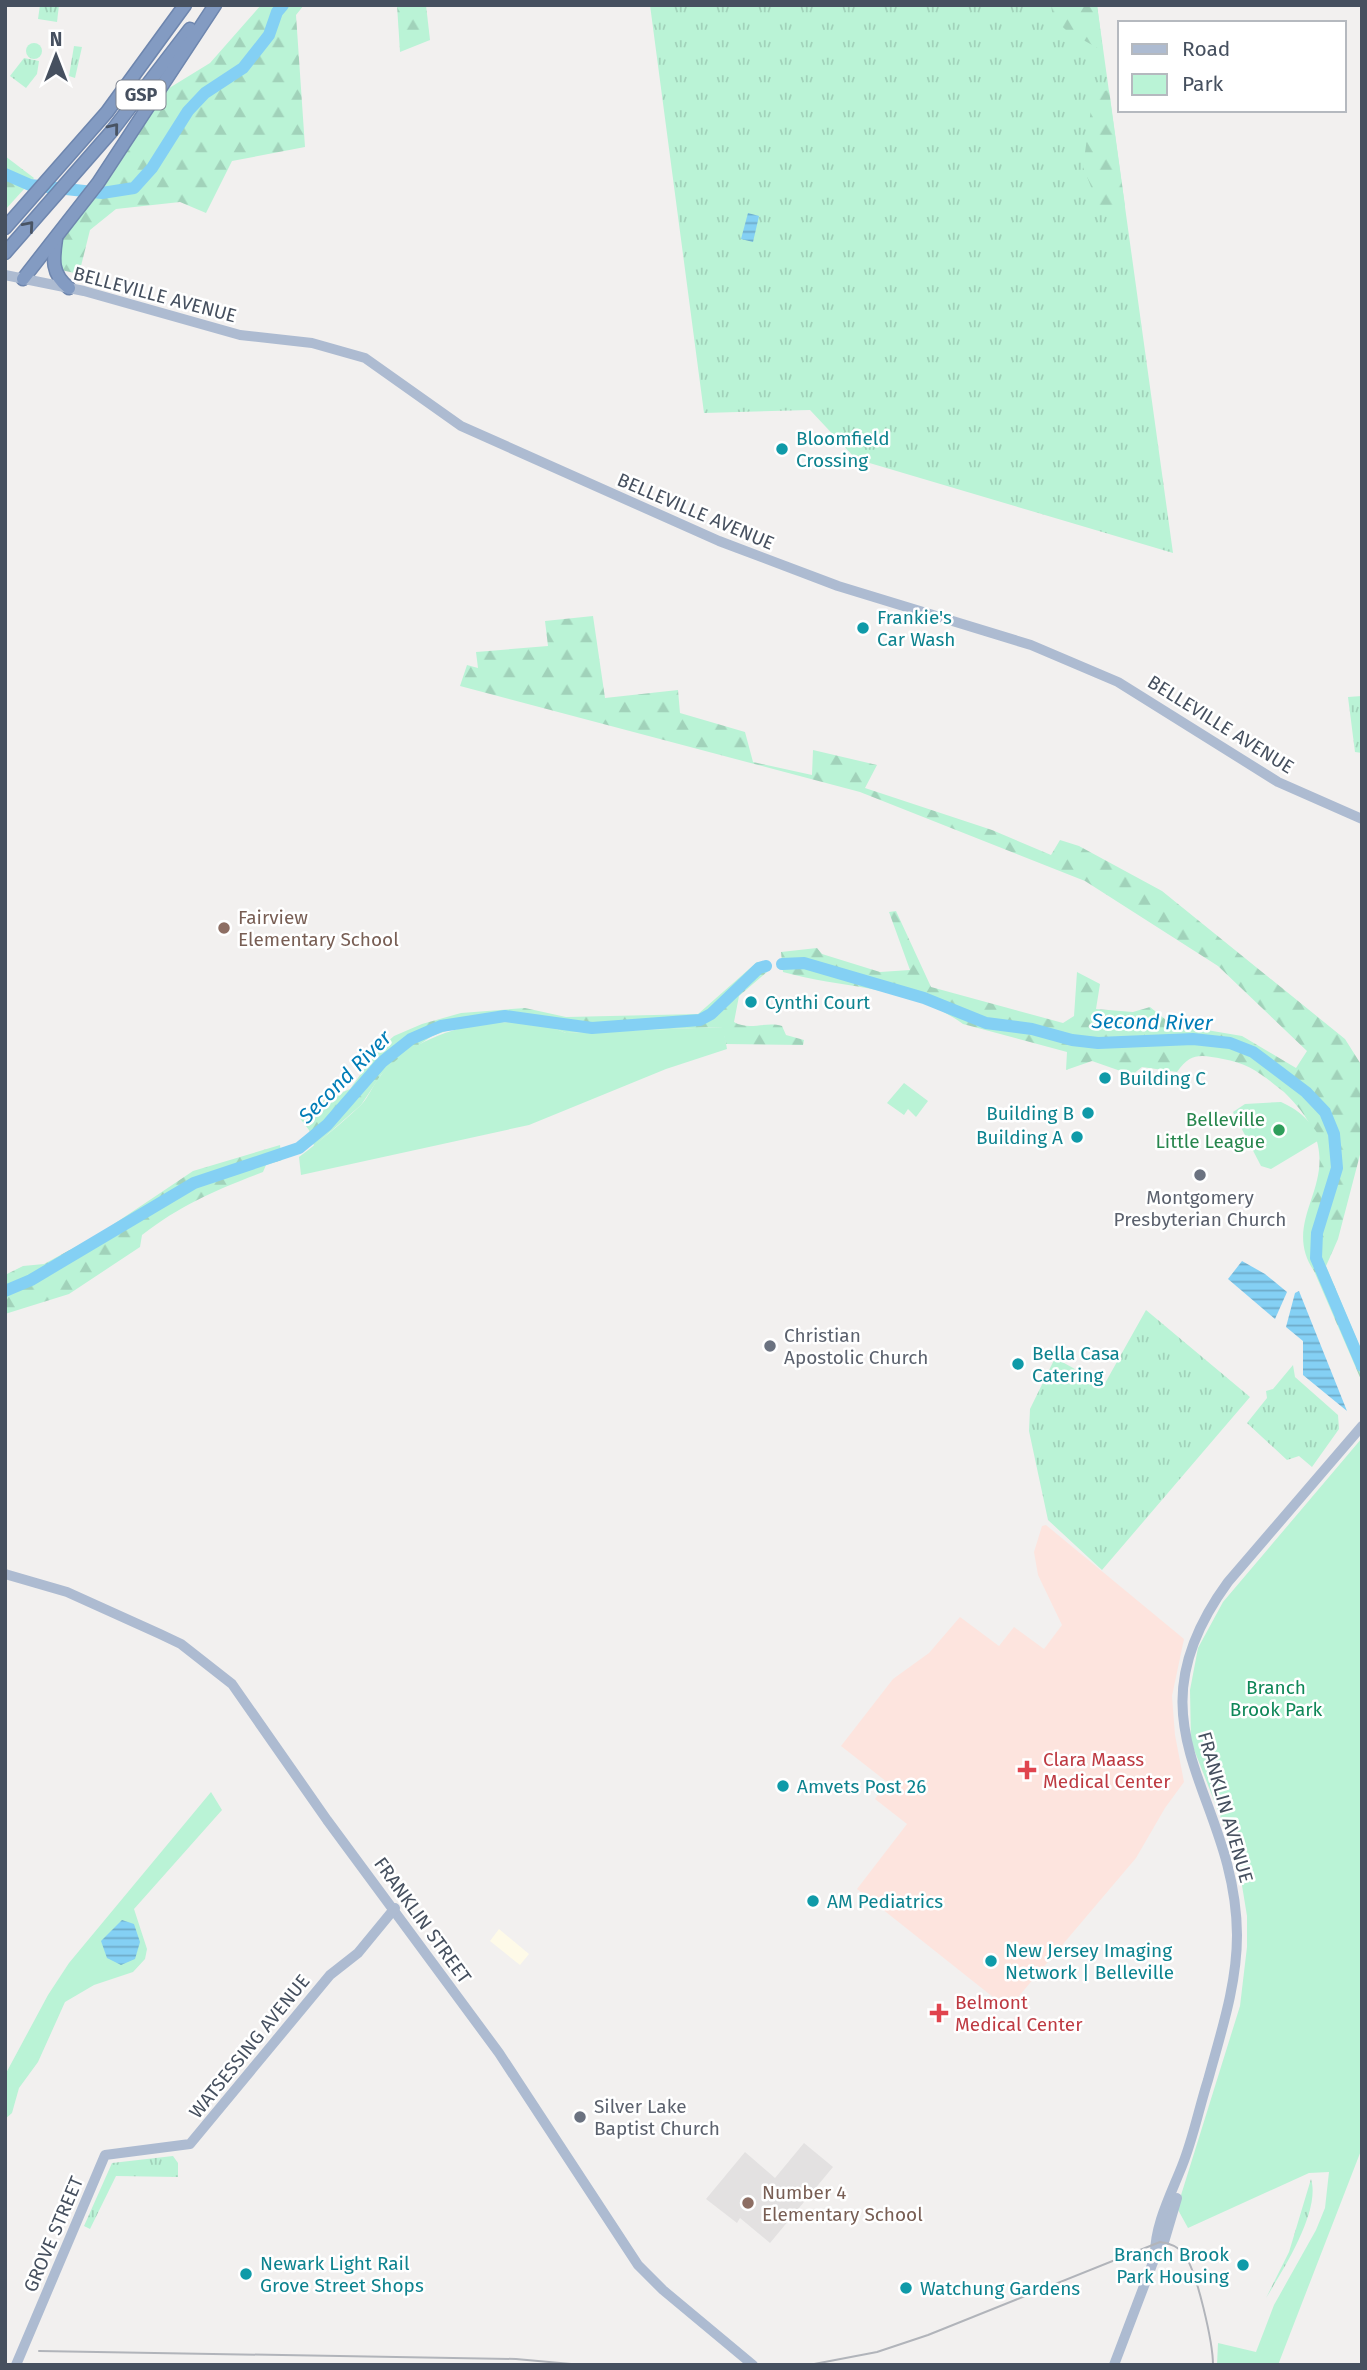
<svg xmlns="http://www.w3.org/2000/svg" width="1367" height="2370" font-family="'Fira Sans',sans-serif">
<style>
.commercial{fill:#fefae8}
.education{fill:#e3e1e1}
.medical{fill:#fde4de}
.grass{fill:url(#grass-tufts)}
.forest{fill:url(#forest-firs)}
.park{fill:#baf3d6}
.water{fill:url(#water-rules)}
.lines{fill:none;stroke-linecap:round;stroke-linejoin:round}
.river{stroke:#84d0f4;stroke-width:12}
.highway-casing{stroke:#6e86ae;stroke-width:15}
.major{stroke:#adbbd1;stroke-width:10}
.highway{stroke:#839bc2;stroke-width:12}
.tram{stroke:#b1b4ba;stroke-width:2}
.oneway{stroke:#495464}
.culture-dot{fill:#0f9aa8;stroke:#fff;stroke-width:2.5}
.education-dot{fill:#8d6e63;stroke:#fff;stroke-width:2.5}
.leisure-dot{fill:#2e9e5b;stroke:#fff;stroke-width:2.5}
.worship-dot{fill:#6b7280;stroke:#fff;stroke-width:2.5}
.health-dot{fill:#e0444e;stroke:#fff;stroke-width:2.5}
.labels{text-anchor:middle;stroke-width:5;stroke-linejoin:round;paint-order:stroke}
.shield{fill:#fff;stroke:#7e848f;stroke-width:2}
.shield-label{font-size:18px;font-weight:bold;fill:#46505f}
.street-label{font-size:19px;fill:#46505f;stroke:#fff}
.culture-label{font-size:19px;fill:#0d838f;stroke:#fff;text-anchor:start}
.education-label{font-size:19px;fill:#785e54;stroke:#fff;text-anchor:start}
.leisure-label{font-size:19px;fill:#27864d;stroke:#fff;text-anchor:end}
.worship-label{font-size:19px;fill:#5b616d;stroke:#fff;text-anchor:start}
.park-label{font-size:19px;fill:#0f8758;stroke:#fff}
.health-label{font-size:19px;fill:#be3a42;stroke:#fff;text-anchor:start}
.water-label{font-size:21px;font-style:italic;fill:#007db7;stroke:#fff}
</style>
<defs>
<pattern id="grass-tufts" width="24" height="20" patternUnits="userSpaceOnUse" patternTransform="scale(1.75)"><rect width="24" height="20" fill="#baf3d6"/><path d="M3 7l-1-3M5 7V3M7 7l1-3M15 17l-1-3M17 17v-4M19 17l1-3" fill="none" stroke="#a1d2ba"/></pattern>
<pattern id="forest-firs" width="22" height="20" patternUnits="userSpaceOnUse" patternTransform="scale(1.75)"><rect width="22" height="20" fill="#baf3d6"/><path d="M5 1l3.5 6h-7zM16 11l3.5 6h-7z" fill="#a1d2ba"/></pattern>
<pattern id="water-rules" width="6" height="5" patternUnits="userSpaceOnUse" patternTransform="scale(1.75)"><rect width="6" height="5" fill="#84d0f4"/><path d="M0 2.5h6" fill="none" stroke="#6eabc9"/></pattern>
</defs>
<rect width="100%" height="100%" fill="#f2f0ef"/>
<polygon class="commercial" points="499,1929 529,1954 520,1965 490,1941"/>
<polygon class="education" points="804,2143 833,2167 770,2243 740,2218 737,2223 706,2199 745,2152 775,2178"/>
<polygon class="medical" points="1046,1525 1184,1639 1172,1696 1175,1735 1184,1782 1165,1808 1136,1858 1008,2009 857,1889 907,1824 875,1799 887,1782 841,1746 893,1679 929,1653 960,1617 999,1646 1014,1627 1044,1649 1062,1625 1038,1575 1034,1552 1042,1526"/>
<g class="grass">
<polygon points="40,5 59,5 57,22 38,19"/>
<polygon points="650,5 1097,5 1173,553 856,459 810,410 704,413"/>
<circle cx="34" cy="51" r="8"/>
<polygon points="74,46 82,47 75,78 69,76"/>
<polygon points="24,58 39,61 37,74 26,88 10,76"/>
<polygon points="1362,696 1362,753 1355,752 1348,697"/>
<polygon points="1146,1310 1250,1397 1102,1570 1048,1520 1029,1431 1030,1409 1055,1358 1104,1385"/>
<polygon points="1293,1365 1295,1377 1338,1415 1339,1429 1312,1467 1299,1456 1287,1460 1247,1423 1267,1398 1266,1391 1273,1389"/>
<polygon points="173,2156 178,2163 178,2177 116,2176 90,2229 84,2226 112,2163"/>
<path d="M 1311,2179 C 1321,2211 1283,2270 1266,2298 L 1289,2252 Z"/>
</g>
<g class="forest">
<polygon points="261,5 304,5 296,15 305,147 232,161 206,213 180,202 116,209 90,230 79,274 61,270 57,255 61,240 104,187 166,90 210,63"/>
<polygon points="397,5 426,5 430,40 400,52"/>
<polygon points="1051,5 1097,5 1103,51 1067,31 1053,18"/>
<polygon points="1109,90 1125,206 1114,214 1098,204 1083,167 1092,102 1099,92"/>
<polygon points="5,156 34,178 5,210"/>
<path d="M 593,616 L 605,698 L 678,690 L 680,713 L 745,732 L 753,762 L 812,775 L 813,750 L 877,765 L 865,788 L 992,830 L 1051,855 L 1060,840 L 1079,846 L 1162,891 L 1345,1039 L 1362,1066 L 1362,1147 L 1338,1239 L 1326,1266 L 1362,1352 L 1362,1382 L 1314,1271 C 1273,1210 1367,1172 1284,1092 C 1264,1076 1249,1063 1223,1059 C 1201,1055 1191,1052 1177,1072 L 1142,1067 L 1132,1075 L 1092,1061 L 1066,1070 L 1067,1052 L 963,1024 C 909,985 843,989 783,972 L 781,952 L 817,948 L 822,954 L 880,972 L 910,970 L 889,912 L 896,911 L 931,987 L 1063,1023 L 1074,1016 L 1077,972 L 1100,984 L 1096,1009 L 1133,1012 L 1150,1007 L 1171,1024 L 1242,1036 L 1296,1068 L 1307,1051 L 1218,966 L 1085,881 L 860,792 L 460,686 L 467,665 L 478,668 L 476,652 L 548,646 L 545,621 Z"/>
<path d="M 757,962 L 765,962 L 767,972 L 739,996 L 734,1022 C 749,1031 766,1021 782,1026 L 786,1035 L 804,1040 L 803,1045 L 726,1044 L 722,1027 L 566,1033 L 541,1023 L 490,1022 L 458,1027 L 432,1036 L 404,1055 L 381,1075 L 361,1105 L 314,1146 L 309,1130 L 299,1117 L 320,1102 L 350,1089 L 378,1050 L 394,1036 L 422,1024 L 461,1013 L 525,1008 L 566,1017 L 698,1014 Z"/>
<path d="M 280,1145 L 282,1160 L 266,1165 L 263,1172 C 216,1190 182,1204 142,1235 L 140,1247 L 69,1294 L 5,1314 L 5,1275 L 23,1266 L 44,1264 L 99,1234 L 193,1171 Z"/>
</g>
<g class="park">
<path d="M 490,1022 L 541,1023 L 566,1033 L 723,1027 L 727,1049 L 666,1069 L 529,1125 L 301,1175 L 299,1157 C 320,1141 342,1123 361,1105 C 369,1097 373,1084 382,1074 C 411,1042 448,1029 490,1022 Z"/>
<polygon points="904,1083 928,1101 916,1117 908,1109 904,1115 887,1103"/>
<path d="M 1281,1102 C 1301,1111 1310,1121 1321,1139 L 1271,1169 L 1261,1166 L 1233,1112 L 1245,1104 Z"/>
<polygon points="1362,1438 1362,2148 1278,2365 1217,2365 1218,2343 1256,2352 1274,2305 1316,2230 1325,2208 1329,2172 1309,2173 1188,2228 1177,2208 1240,2006 1247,1947 1247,1916 1238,1861 1191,1742 1190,1690 1198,1648 1223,1602"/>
<polygon points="211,1792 222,1810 134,1909 147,1949 145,1959 133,1972 94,1985 65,2002 38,2062 19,2088 12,2113 5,2119 5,2075 48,1995 69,1963"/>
</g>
<g class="water">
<polygon points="748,213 759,216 753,242 741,239"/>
<polygon points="1242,1261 1265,1274 1287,1292 1275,1319 1228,1279"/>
<polygon points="1299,1291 1347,1411 1303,1375 1303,1341 1286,1327 1295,1293"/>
<polygon points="122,1920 134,1924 140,1942 135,1959 121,1965 107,1958 101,1941"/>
</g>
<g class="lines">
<g class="river">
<polyline points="5,174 30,185 102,193 134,188 152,168 188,111 205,93 243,68 258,49 269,35 277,12 283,5"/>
<polyline points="782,964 804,963 924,998 986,1023 1032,1029 1072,1040 1098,1043 1193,1039 1230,1043 1253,1052 1306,1092 1325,1112 1334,1134 1337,1168 1317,1233 1316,1258 1362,1366"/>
<polyline points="5,1291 31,1280 194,1183 299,1148 327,1125 382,1062 411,1039 441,1026 505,1016 592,1028 700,1020 711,1014 759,968 766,966"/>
</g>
<defs>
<g id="highway">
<polyline points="5,228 107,112 185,5"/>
<path d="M 56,239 C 53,259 51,274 69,288"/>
<polyline points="5,253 111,132 190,29"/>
<polyline points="23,279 98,183 215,5"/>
</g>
</defs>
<use href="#highway" class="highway-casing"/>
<g class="major">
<polyline points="5,275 84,291 240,335 312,343 365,358 461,426 719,541 838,586 1031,645 1118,682 1278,782 1362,819"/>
<polyline points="5,1574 67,1592 160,1634 181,1644 232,1684 327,1820 499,2053 638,2265 663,2290 753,2365"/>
<path d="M 1155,2257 C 1154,2226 1171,2194 1182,2166 C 1193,2139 1199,2108 1208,2080 C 1221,2032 1237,1985 1237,1935 C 1236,1793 1121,1728 1228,1582 L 1362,1426"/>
<polyline points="16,2365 105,2155 190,2144 330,1975 358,1953 395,1908"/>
<polyline points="1114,2365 1155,2257 1164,2242 1177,2198"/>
</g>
<use href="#highway" class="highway"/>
<g class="tram">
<polyline points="39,2351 516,2359 582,2365"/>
<path d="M 809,2365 L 877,2352 L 928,2335 L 1160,2242 C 1168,2243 1178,2246 1184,2254 C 1197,2271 1213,2343 1213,2365"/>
</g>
</g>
<defs><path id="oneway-chevron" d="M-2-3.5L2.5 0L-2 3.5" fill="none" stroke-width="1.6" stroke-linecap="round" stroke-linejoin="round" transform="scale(1.75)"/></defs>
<g class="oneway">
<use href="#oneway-chevron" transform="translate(114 128) rotate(-51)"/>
<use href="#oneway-chevron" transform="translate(29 226) rotate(-49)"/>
</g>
<g class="culture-dot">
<circle cx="782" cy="449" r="7"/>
<circle cx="863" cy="628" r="7"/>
<circle cx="751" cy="1002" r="7"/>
<circle cx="1105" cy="1078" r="7"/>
<circle cx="1088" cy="1113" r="7"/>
<circle cx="1077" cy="1137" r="7"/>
<circle cx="1018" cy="1364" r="7"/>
<circle cx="783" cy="1786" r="7"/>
<circle cx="813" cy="1901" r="7"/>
<circle cx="991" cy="1961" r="7"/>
<circle cx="1243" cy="2265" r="7"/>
<circle cx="246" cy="2274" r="7"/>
<circle cx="906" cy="2288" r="7"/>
</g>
<g class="education-dot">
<circle cx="224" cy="928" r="7"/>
<circle cx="748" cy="2203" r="7"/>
</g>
<circle class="leisure-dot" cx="1279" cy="1130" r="7"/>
<g class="worship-dot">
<circle cx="1200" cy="1175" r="7"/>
<circle cx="770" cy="1346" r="7"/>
<circle cx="580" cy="2117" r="7"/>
</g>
<g class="health-dot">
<path d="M1023.5 1759.5h7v7h7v7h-7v7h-7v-7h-7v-7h7z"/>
<path d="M935.5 2002.5h7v7h7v7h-7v7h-7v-7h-7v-7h7z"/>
</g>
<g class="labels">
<rect class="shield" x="116.5" y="80.5" width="49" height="29" rx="5"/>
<g class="shield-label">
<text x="141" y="101">GSP</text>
</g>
<g class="street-label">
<text transform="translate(155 294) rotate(15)" y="7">BELLEVILLE AVENUE</text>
<text transform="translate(696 511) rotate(23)" y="7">BELLEVILLE AVENUE</text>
<text transform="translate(1221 724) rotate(32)" y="7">BELLEVILLE AVENUE</text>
<text transform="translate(1226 1807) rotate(74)" y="7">FRANKLIN AVENUE</text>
<text transform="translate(423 1920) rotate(54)" y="7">FRANKLIN STREET</text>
<text transform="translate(249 2046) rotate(-51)" y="7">WATSESSING AVENUE</text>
<text transform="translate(53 2234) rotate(-67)" y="7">GROVE STREET</text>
</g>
<g class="culture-label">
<text x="796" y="445">Bloomfield<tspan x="796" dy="22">Crossing</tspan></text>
<text x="877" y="624">Frankie's<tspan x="877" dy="22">Car Wash</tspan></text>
<text x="765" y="1009">Cynthi Court</text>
<text x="1119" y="1085">Building C</text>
<text x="1074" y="1120" text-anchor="end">Building B</text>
<text x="1063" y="1144" text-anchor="end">Building A</text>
<text x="1032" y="1360">Bella Casa<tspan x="1032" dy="22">Catering</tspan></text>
<text x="797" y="1793">Amvets Post 26</text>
<text x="827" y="1908">AM Pediatrics</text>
<text x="1005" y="1957">New Jersey Imaging<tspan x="1005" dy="22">Network | Belleville</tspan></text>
<text x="1229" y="2261" text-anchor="end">Branch Brook<tspan x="1229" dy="22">Park Housing</tspan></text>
<text x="260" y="2270">Newark Light Rail<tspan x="260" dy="22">Grove Street Shops</tspan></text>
<text x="920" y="2295">Watchung Gardens</text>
</g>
<g class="education-label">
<text x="238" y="924">Fairview<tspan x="238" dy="22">Elementary School</tspan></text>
<text x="762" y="2199">Number 4<tspan x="762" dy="22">Elementary School</tspan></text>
</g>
<g class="leisure-label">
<text x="1265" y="1126">Belleville<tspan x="1265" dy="22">Little League</tspan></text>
</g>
<g class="worship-label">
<text x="1200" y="1204" text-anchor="middle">Montgomery<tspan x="1200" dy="22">Presbyterian Church</tspan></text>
<text x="784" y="1342">Christian<tspan x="784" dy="22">Apostolic Church</tspan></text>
<text x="594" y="2113">Silver Lake<tspan x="594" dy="22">Baptist Church</tspan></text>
</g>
<g class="park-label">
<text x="1276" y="1694">Branch<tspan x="1276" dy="22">Brook Park</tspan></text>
</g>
<g class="health-label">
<text x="1043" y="1766">Clara Maass<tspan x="1043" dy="22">Medical Center</tspan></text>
<text x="955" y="2009">Belmont<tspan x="955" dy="22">Medical Center</tspan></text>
</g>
<g class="water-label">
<text transform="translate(1152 1022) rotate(1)" y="7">Second River</text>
<text transform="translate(345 1077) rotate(-45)" y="7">Second River</text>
</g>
</g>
<rect width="1367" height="2370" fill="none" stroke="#46505f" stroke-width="14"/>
<rect x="1118" y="21" width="228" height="91" fill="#ffffff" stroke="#b5b9bf" stroke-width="2"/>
<rect x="1132" y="44" width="35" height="10" fill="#adbbd1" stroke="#b5b9bf" stroke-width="2"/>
<text x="1182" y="56" font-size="21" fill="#46505f">Road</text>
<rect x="1132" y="74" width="35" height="21" fill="#baf3d6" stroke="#b5b9bf" stroke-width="2"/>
<text x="1182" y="91" font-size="21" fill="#46505f">Park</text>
<g transform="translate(56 56)" stroke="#ffffff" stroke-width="5" paint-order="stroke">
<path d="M0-5L12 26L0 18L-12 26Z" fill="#46505f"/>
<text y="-10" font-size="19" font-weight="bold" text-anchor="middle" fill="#46505f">N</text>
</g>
</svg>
